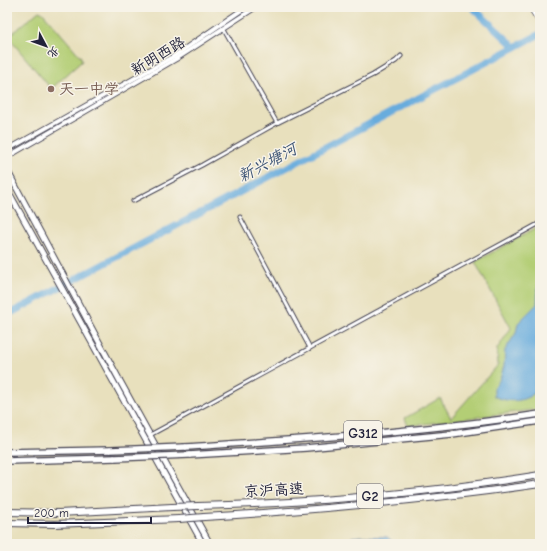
<svg xmlns="http://www.w3.org/2000/svg" width="547" height="551" font-family="'Comic Neue','LXGW WenKai TC',sans-serif">
<style>
.green{fill:#b3ce74;stroke:#6a7858}
.water{fill:#68acdd;stroke:#45678c}
.lines{fill:none;stroke-linecap:round;stroke-linejoin:round}
.river{stroke:#68acdd;stroke-width:7}
.minor-casing{stroke:#403e4e;stroke-width:5}
.tertiary-casing{stroke:#403e4e;stroke-width:6}
.secondary-casing{stroke:#403e4e;stroke-width:6}
.primary-casing{stroke:#403e4e;stroke-width:7}
.trunk-casing{stroke:#403e4e;stroke-width:8}
.motorway-casing{stroke:#403e4e;stroke-width:8}
.minor{stroke:#fff;stroke-width:3}
.tertiary{stroke:#fff;stroke-width:4}
.secondary{stroke:#fff;stroke-width:4.5}
.primary{stroke:#fff;stroke-width:5}
.trunk{stroke:#fff;stroke-width:5.5}
.motorway{stroke:#fff;stroke-width:6}
.trunk-bridge-casing{stroke:#403e4e;stroke-width:8;stroke-linecap:butt}
.motorway-bridge-casing{stroke:#403e4e;stroke-width:8;stroke-linecap:butt}
.trunk-bridge{stroke:#fff;stroke-width:5.5}
.motorway-bridge{stroke:#fff;stroke-width:6}
.education-dot{fill:#8d6e63;stroke:#f7f3e8;stroke-width:1.5}
.labels{text-anchor:middle;stroke-width:3;stroke-linejoin:round;paint-order:stroke}
.shield{fill:#f7f3e8;stroke:#62616f;stroke-width:1}
.shield-label{font-size:14px;font-weight:bold;fill:#22223b}
.street-label{font-size:15px;fill:#22223b;stroke:#f7f3e8}
.education-label{font-size:15px;fill:#785e54;stroke:#f7f3e8;text-anchor:start}
.water-label{font-size:16px;font-style:italic;fill:#3a5274;stroke:#f7f3e8}
</style>
<rect width="100%" height="100%" fill="#f7f3e8"/>
<filter id="ink" filterUnits="userSpaceOnUse"><feTurbulence type="fractalNoise" baseFrequency=".025" numOctaves="2"/><feDisplacementMap in="SourceGraphic" scale="8" xChannelSelector="R" yChannelSelector="G"/><feConvolveMatrix kernelMatrix="1 2 1 2 8 2 1 2 1" color-interpolation-filters="sRGB"/></filter>
<filter id="wash" filterUnits="userSpaceOnUse"><feTurbulence type="fractalNoise" baseFrequency=".012" numOctaves="4" result="noise"/><feDisplacementMap in="SourceGraphic" scale="16" xChannelSelector="R" yChannelSelector="G"/><feGaussianBlur stdDeviation="0.9" result="paint"/><feColorMatrix in="noise" values="0 0 0 0 0 0 0 0 0 0 0 0 0 0 0 0 0 1.4 0 .05"/><feComposite in="paint" operator="in"/></filter>
<g filter="url(#wash)">
<rect width="100%" height="100%" fill="#e8e0bd"/>
<g class="green">
<polygon points="39,11 43,13 81,57 82,61 52,88 48,85 8,37"/>
<polygon points="540,226 540,409 408,426 405,418 440,398 451,418 498,365 497,349 511,328 475,262"/>
</g>
<g class="water">
<path d="M 540,282 L 540,388 C 527,402 511,404 494,396 L 494,388 L 500,379 L 504,366 L 505,350 L 516,333 L 518,323 L 537,304 L 538,285 Z"/>
<polygon points="361,536 387,537 396,544 344,544 352,537"/>
</g>
<g class="lines">
<g class="river">
<polyline points="472,7 515,47"/>
<polyline points="7,315 540,34"/>
</g>
</g>
</g>
<g filter="url(#ink)">
<g class="lines">
<defs>
<g id="minor">
<polyline points="224,29 277,123"/>
<polyline points="133,201 202,165 277,123 373,75 396,61 401,56"/>
<polyline points="240,217 310,348"/>
<polyline points="150,435 540,223"/>
</g>
<g id="tertiary">
<polyline points="7,150 174,56 246,7"/>
<polyline points="7,157 176,59 256,7"/>
</g>
<g id="secondary">
<polyline points="530,7 540,23"/>
<polyline points="537,7 540,11"/>
</g>
<g id="primary">
<polyline points="7,170 120,381 210,544"/>
<polyline points="7,189 203,544"/>
</g>
<g id="trunk">
<path d="M 185,447 C 303,439 422,432 540,414"/>
<polyline points="7,452 111,450"/>
<polyline points="189,455 306,448 452,434 540,421"/>
<polyline points="7,461 115,458"/>
</g>
<g id="motorway">
<path d="M 198,506 C 313,503 427,493 540,475"/>
<polyline points="7,512 59,513 172,507"/>
<path d="M 204,517 C 316,510 429,500 540,484"/>
<polyline points="7,523 55,524 179,519"/>
</g>
</defs>
<use href="#minor" class="minor-casing"/>
<use href="#tertiary" class="tertiary-casing"/>
<use href="#secondary" class="secondary-casing"/>
<use href="#primary" class="primary-casing"/>
<use href="#trunk" class="trunk-casing"/>
<use href="#motorway" class="motorway-casing"/>
<use href="#minor" class="minor"/>
<use href="#tertiary" class="tertiary"/>
<use href="#secondary" class="secondary"/>
<use href="#primary" class="primary"/>
<use href="#trunk" class="trunk"/>
<use href="#motorway" class="motorway"/>
<defs>
<g id="trunk-bridge">
<polyline points="111,450 185,447"/>
<polyline points="115,458 189,455"/>
</g>
<g id="motorway-bridge">
<polyline points="172,507 198,506"/>
<polyline points="179,519 204,517"/>
</g>
</defs>
<use href="#trunk-bridge" class="trunk-bridge-casing"/>
<use href="#motorway-bridge" class="motorway-bridge-casing"/>
<use href="#trunk-bridge" class="trunk-bridge"/>
<use href="#motorway-bridge" class="motorway-bridge"/>
</g>
</g>
<circle class="education-dot" cx="51" cy="89" r="4"/>
<g class="labels">
<g class="shield">
<rect x="344" y="421" width="38" height="24" rx="3"/>
<rect x="357" y="484" width="26" height="24" rx="3"/>
</g>
<g class="shield-label">
<text x="363" y="438">G312</text>
<text x="370" y="501">G2</text>
</g>
<g class="street-label">
<text transform="translate(158 56) rotate(-31)" y="5">新明西路</text>
<text transform="translate(274 490) rotate(-3)" y="5">京沪高速</text>
</g>
<g class="education-label">
<text x="59" y="94">天一中学</text>
</g>
<g class="water-label">
<text transform="translate(267 162) rotate(-28)" y="6">新兴塘河</text>
</g>
</g>
<rect width="547" height="551" fill="none" stroke="#f7f3e8" stroke-width="24"/>
<g transform="translate(46 46) rotate(131)" stroke="#f7f3e8" stroke-width="3" paint-order="stroke">
<path d="M0-3L7 15L0 10L-7 15Z" fill="#22223b"/>
<text y="-6" font-size="11" font-weight="bold" text-anchor="middle" fill="#22223b">北</text>
</g>
<path d="M28 517v6h123v-6" fill="none" stroke="#22223b" stroke-width="2"/>
<text x="34" y="517" font-size="12" fill="#22223b" stroke="#f7f3e8" stroke-width="3" paint-order="stroke">200 m</text>
</svg>
